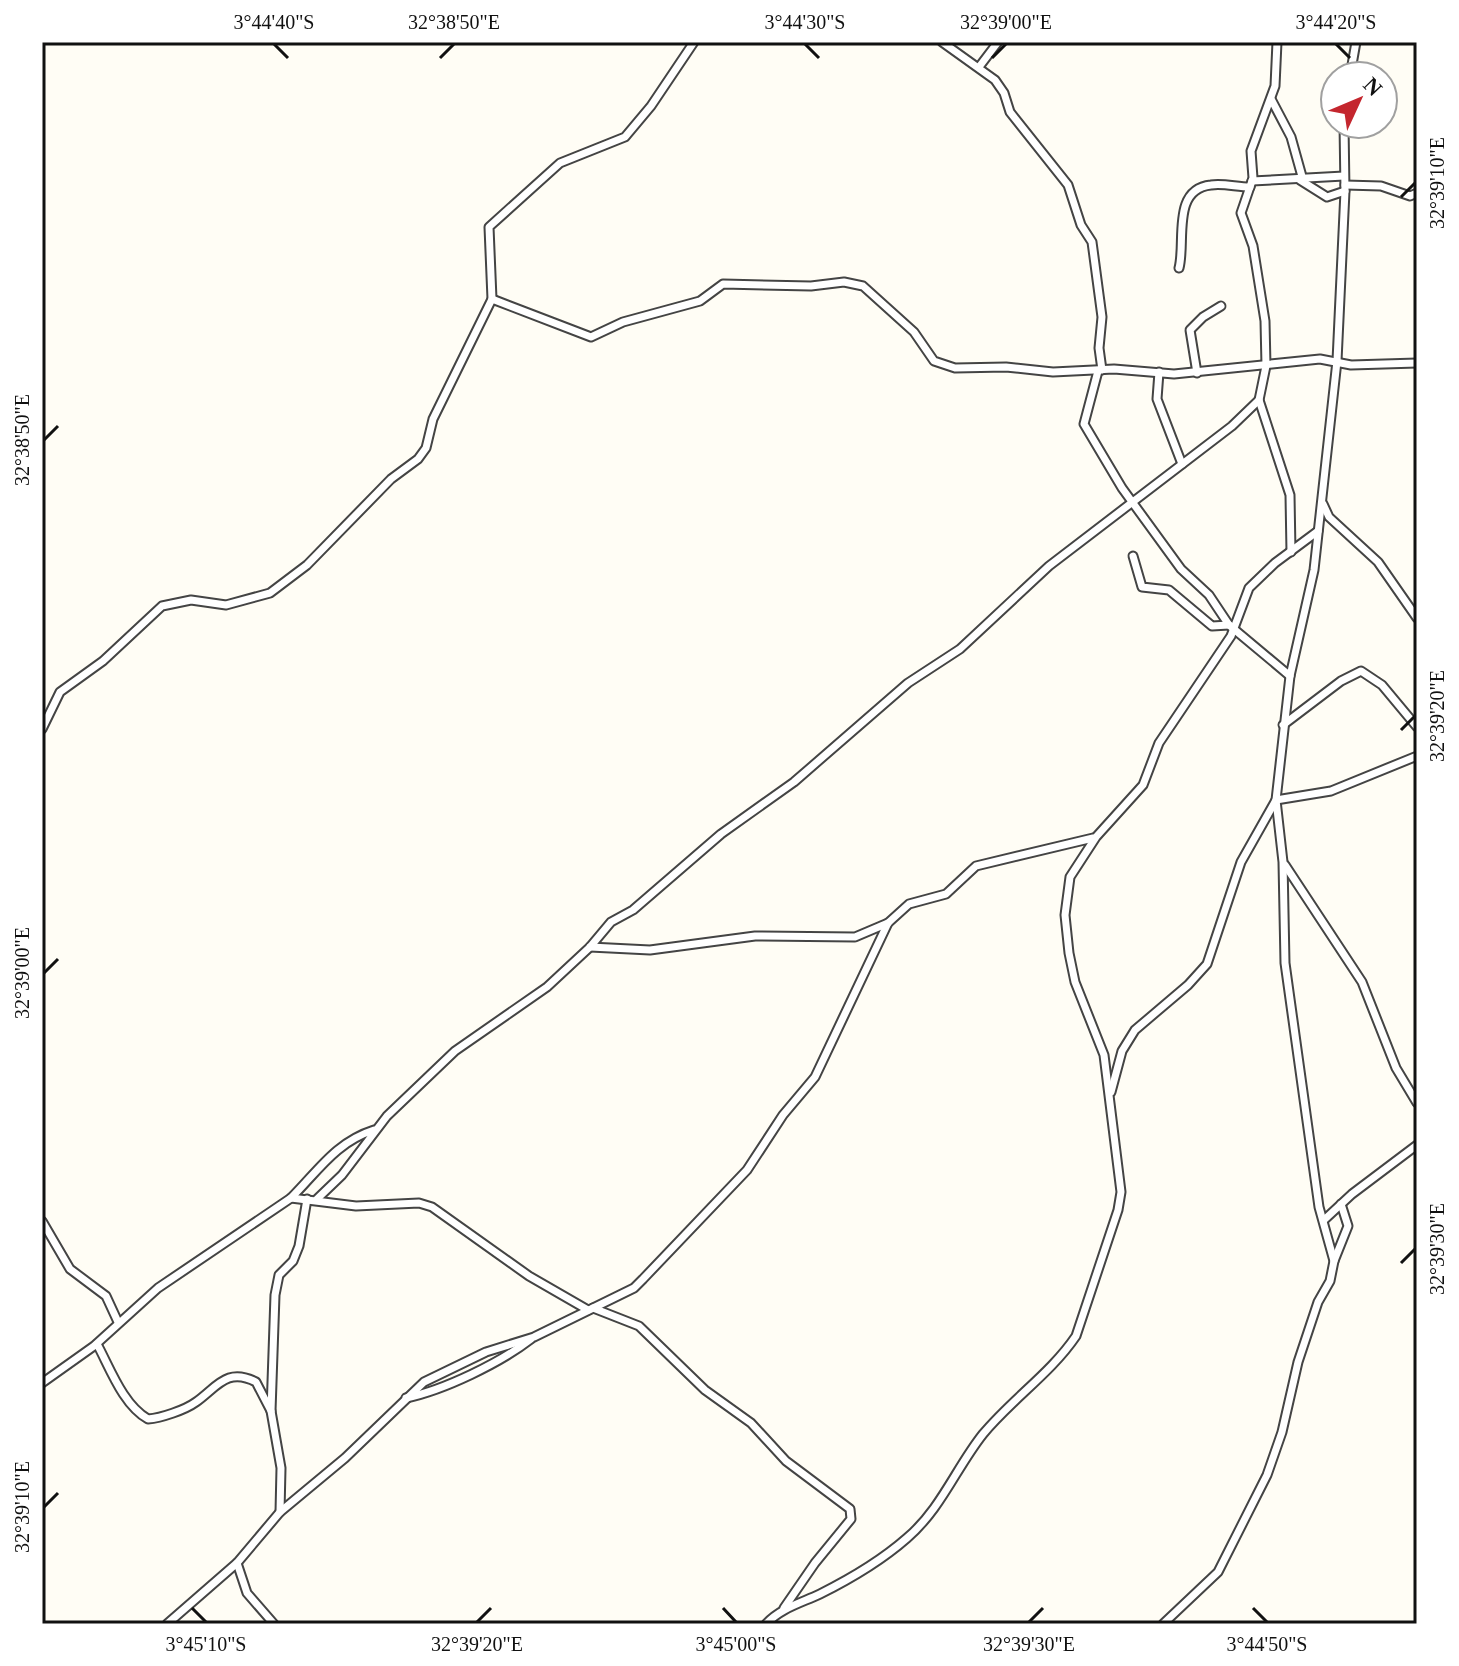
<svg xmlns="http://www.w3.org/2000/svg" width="1459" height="1666" font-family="'Times New Roman',serif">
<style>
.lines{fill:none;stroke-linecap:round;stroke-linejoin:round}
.street-casing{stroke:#444;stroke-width:11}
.street{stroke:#fff;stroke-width:7}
.ticks{fill:none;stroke:#111;stroke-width:3}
.neatline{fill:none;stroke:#111;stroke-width:3}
.ticks-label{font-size:20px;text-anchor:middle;fill:#111}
</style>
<rect width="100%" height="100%" fill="#fffdf5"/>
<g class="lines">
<defs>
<g id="street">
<polyline points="942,42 995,80 1004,93 1010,112 1068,185 1081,225 1092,242 1102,317 1099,348 1102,370"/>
<polyline points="1277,42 1275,86 1251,151 1253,178 1241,213 1253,246 1265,321 1266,366 1259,400 1290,495 1291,552"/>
<polyline points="979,67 998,42"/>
<polyline points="1350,76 1356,42"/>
<polyline points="1271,99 1291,137 1303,180"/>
<polyline points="1300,180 1327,197 1345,191"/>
<polyline points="1252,181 1344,176"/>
<polyline points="1345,185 1381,186 1410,196 1417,193"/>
<path d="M 1179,268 C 1186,242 1171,189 1211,185 C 1223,183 1237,187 1250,187"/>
<polyline points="492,299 591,337 623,322 700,301 723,284 811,286 844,282 863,286 914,332 934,361 955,368 1006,367 1053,372 1114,369 1174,374 1320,359 1351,365 1417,363"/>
<polyline points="1098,371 1084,424 1122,488 1181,569 1209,595 1229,625 1290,676"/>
<polyline points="1159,372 1157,399 1182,464"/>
<polyline points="1197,373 1190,330 1203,317 1221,306"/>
<polyline points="1323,504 1329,517 1378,562 1417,618"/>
<polyline points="1133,556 1142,587 1169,590 1212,626 1229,625"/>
<polyline points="1283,725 1341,681 1361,671 1382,685 1417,727"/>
<polyline points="42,729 60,692 103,661 162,606 191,600 226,605 270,593 307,565 391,479 418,459 426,448 433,419 492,299 489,227 560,163 625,137 651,106 694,42"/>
<polyline points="1285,865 1362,982 1396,1068 1417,1103"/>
<polyline points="590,947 650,950 755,936 855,937 888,923"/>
<polyline points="1111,1092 1122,1051 1135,1030 1188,985 1207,964 1241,862 1276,800 1331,791 1417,756"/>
<path d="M 291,1198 C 318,1171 336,1142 374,1130"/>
<polyline points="317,1199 342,1175 387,1116 455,1051 547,987 590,947 611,922 633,910 721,834 794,782 908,683 960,649 1049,566 1232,426 1259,400"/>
<polyline points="1324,1220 1352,1194 1417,1145"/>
<polyline points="42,1221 70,1269 106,1296 118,1322"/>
<polyline points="1334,1261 1348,1226 1341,1204"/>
<polyline points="593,1308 639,1326 705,1390 751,1423 786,1461 850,1509 851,1519 815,1563 784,1608"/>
<path d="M 97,1344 C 110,1368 123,1405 148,1419 C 161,1418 185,1410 196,1402 C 217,1387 227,1367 256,1382 L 271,1411"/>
<polyline points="42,1383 94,1346 158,1288 291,1198 356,1206 419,1203 432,1207 529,1276 588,1310"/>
<path d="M 406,1398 C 444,1390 500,1363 531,1339"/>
<polyline points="280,1512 281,1468 271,1411 275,1295 279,1275 293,1261 299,1246 307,1199"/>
<polyline points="237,1563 247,1593 274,1624"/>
<polyline points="167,1624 237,1563 280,1512 345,1458 424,1382 486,1352 534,1337 634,1288 643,1279 747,1170 783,1115 815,1077 888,923 909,904 946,894 976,866 1093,838"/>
<path d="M 766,1624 C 781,1608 801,1603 820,1594 C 850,1579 882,1560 907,1538 C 941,1509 956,1468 983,1434 C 1012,1399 1051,1373 1076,1336 L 1118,1210 L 1121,1192 L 1104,1055 L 1075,982 L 1069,953 L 1065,915 L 1070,877 L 1096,837 L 1143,785 L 1159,743 L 1231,636 L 1249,588 L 1275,563 L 1318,531"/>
<polyline points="1163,1624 1218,1572 1267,1475 1282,1432 1298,1362 1318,1302 1330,1281 1334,1261 1319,1207 1285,963 1283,862 1276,800 1290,676 1314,570 1337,361 1345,191 1344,124"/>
</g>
</defs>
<use href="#street" class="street-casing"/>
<use href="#street" class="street"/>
</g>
<path class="ticks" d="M 274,44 L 288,58M 805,44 L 819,58M 1336,44 L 1350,58M 440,58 L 454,44M 992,58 L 1006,44M 1401,197 L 1415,183M 44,440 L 58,426M 1401,730 L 1415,716M 44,973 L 58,959M 1401,1263 L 1415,1249M 44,1507 L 58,1493M 192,1608 L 206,1622M 723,1608 L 736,1622M 1253,1608 L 1267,1622M 477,1622 L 491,1608M 1029,1622 L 1043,1608"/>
<rect width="1459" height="1666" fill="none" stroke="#ffffff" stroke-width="88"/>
<g transform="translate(1359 100) rotate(46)"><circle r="38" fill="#ffffff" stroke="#a0a0a0" stroke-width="2"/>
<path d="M0-6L14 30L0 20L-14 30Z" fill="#c4262e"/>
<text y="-12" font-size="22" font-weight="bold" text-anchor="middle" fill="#111111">N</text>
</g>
<rect x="44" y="44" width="1371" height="1578" class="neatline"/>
<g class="ticks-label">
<text x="274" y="29">3°44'40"S</text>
<text x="454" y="29">32°38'50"E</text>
<text x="805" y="29">3°44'30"S</text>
<text x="1006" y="29">32°39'00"E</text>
<text x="1336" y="29">3°44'20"S</text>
<text transform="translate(1437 183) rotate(-90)" y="7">32°39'10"E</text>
<text transform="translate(22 440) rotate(-90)" y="7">32°38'50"E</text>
<text transform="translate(1437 716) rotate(-90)" y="7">32°39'20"E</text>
<text transform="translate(22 973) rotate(-90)" y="7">32°39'00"E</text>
<text transform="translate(1437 1249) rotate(-90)" y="7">32°39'30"E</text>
<text transform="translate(22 1507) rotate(-90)" y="7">32°39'10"E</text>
<text x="206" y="1651">3°45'10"S</text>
<text x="477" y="1651">32°39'20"E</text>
<text x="736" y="1651">3°45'00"S</text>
<text x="1029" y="1651">32°39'30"E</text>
<text x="1267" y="1651">3°44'50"S</text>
</g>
</svg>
